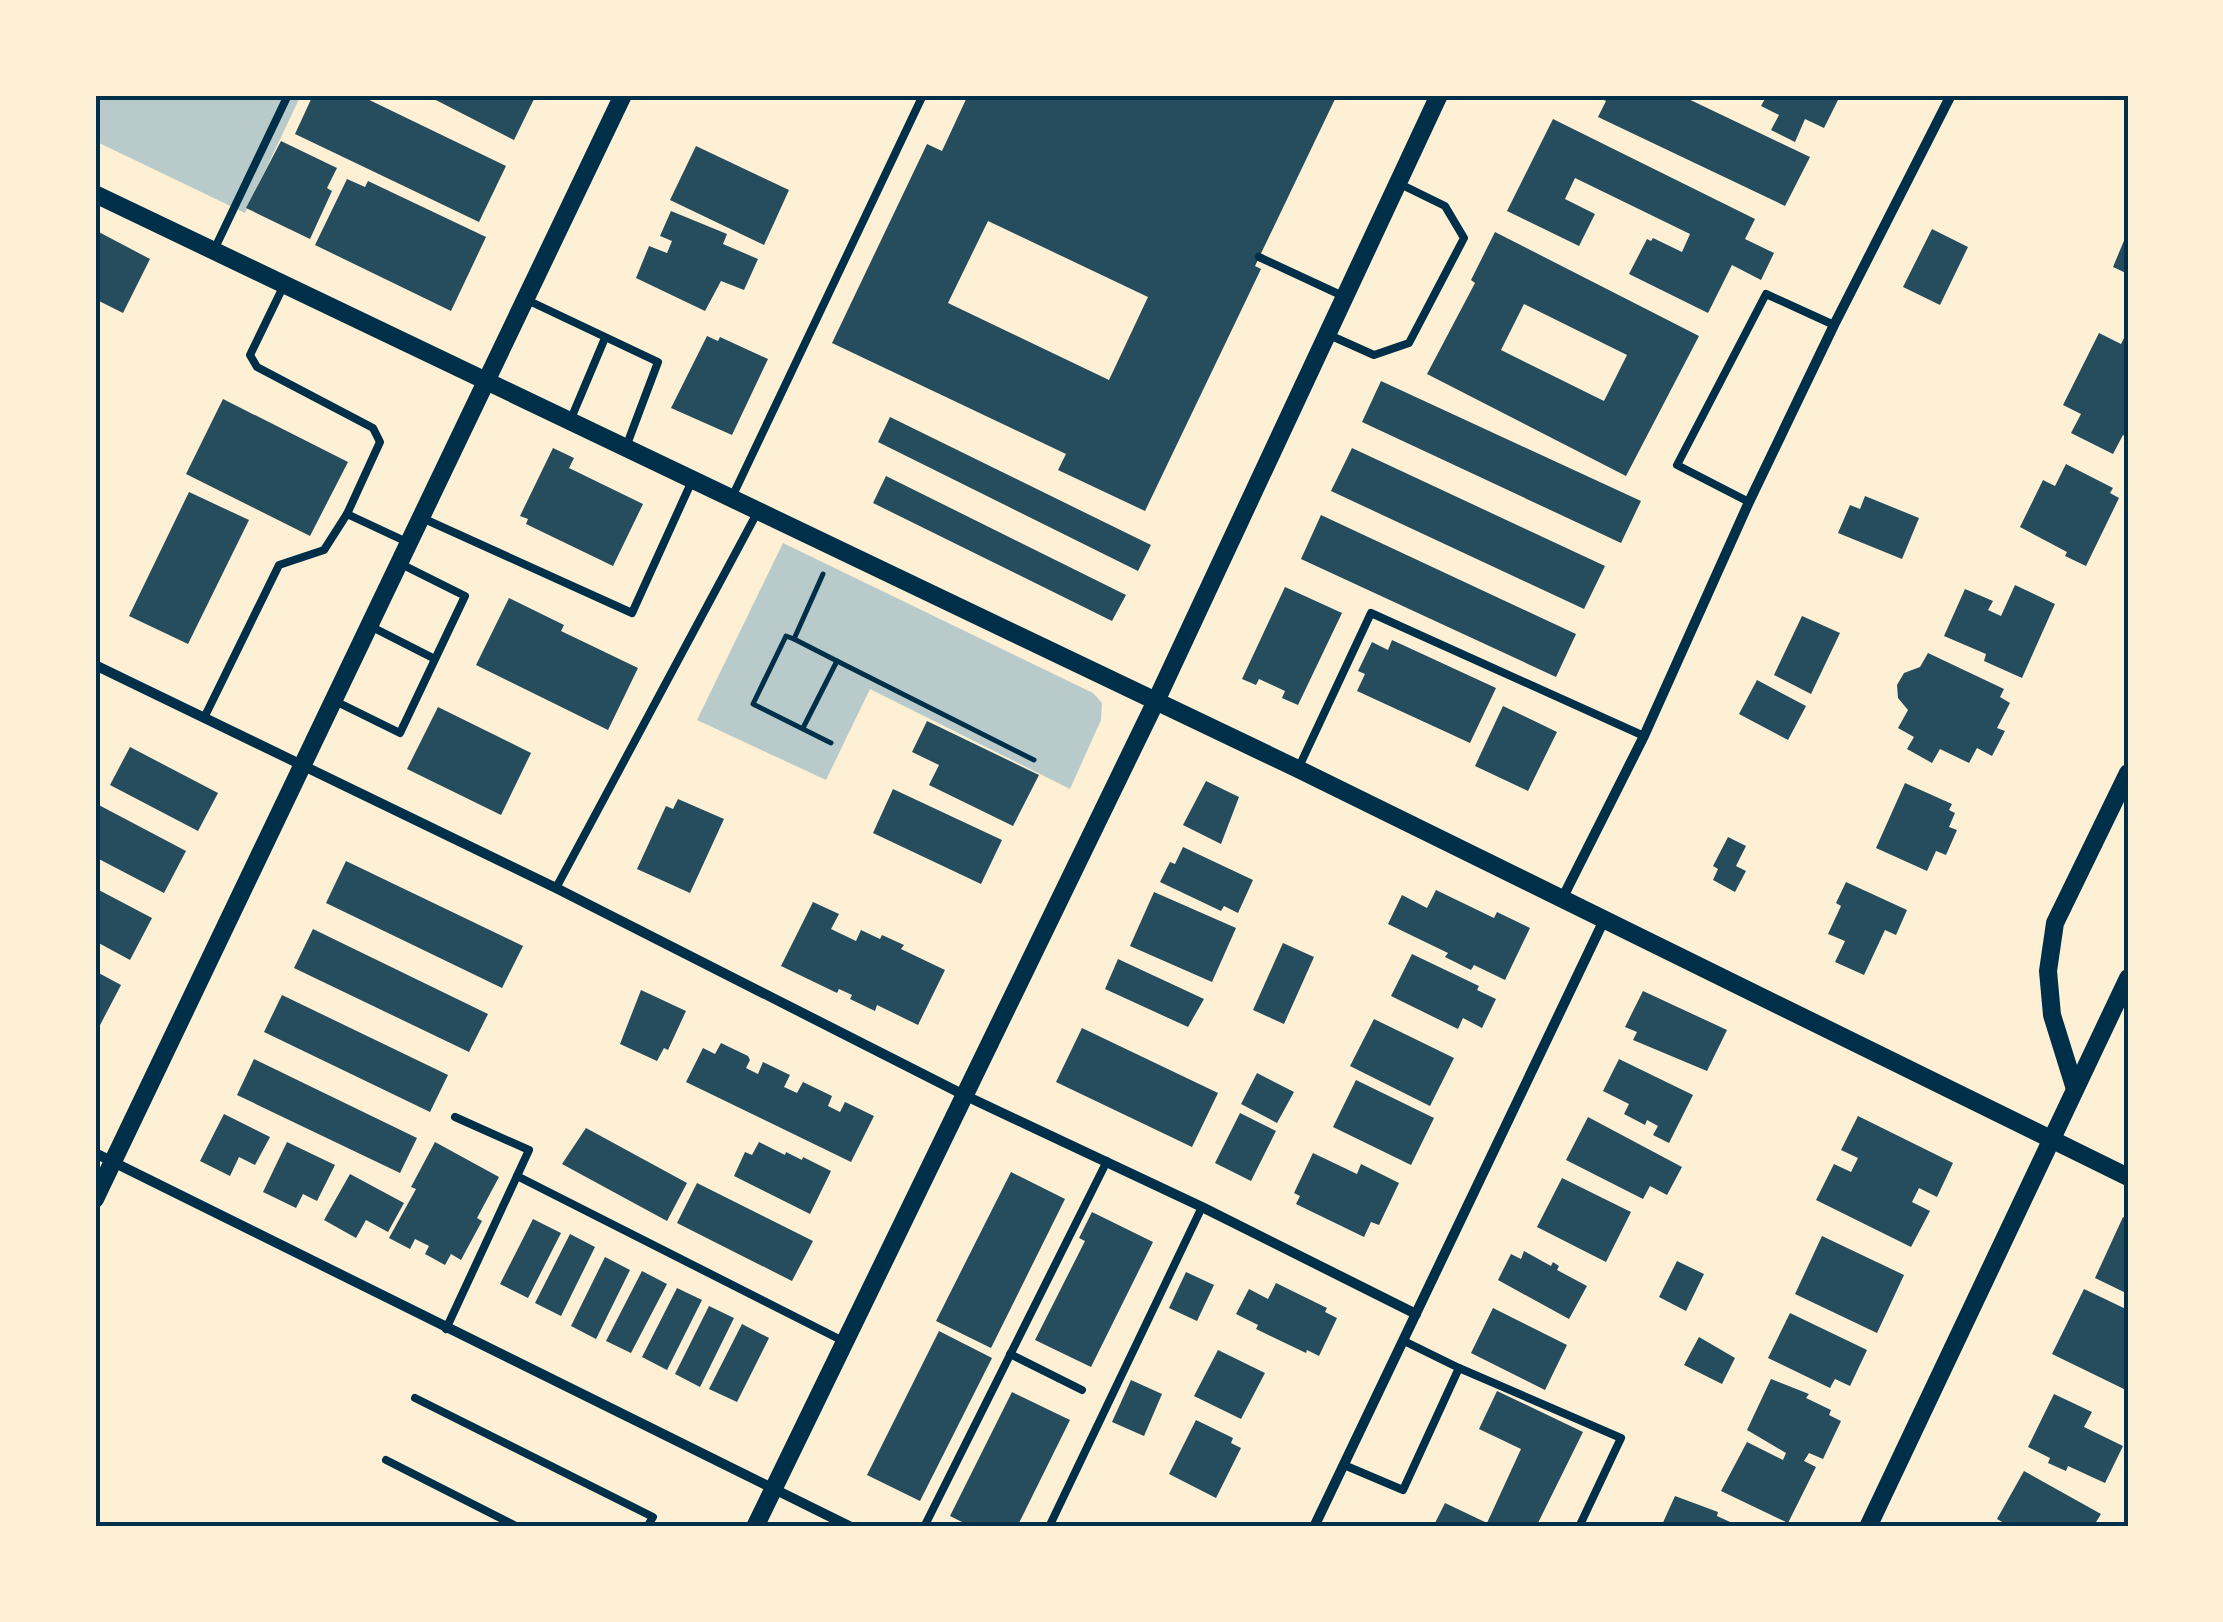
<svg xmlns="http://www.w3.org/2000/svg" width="2223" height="1622" font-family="'Golos Text',sans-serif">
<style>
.green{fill:#b9caca}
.building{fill:#264d5e;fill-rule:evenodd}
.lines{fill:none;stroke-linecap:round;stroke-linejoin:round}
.path{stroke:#003049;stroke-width:5}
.service{stroke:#003049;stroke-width:8}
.minor{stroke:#003049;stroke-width:10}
.tertiary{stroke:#003049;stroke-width:18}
.neatline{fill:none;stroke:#003049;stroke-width:4}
</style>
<rect width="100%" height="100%" fill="#fdf0d5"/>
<g class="green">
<polygon points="95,95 301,95 245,213 95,141"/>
<polygon points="783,543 1093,693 1102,703 1101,720 1070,789 870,689 826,780 697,720"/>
</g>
<g class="building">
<polygon points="313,95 359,95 506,166 479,222 295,134"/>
<polygon points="426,95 536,95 514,140"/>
<path d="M 968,95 L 1337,95 L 1255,266 L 1261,269 L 1145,511 L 1058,470 L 1066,454 L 832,343 L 927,144 L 942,151 ZM 988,221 L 1148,297 L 1109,380 L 948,303 Z"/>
<polygon points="1594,95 1680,95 1810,157 1785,206 1598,117 1606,101"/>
<polygon points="1767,95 1827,95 1838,100 1824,128 1805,119 1795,142 1771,130 1779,115 1761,106"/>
<polygon points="1553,119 1755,219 1745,239 1774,253 1761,280 1732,265 1708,313 1629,274 1647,239 1651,241 1653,238 1682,252 1690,234 1575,178 1565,199 1595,214 1579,246 1507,211"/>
<polygon points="281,141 337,168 327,188 332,191 310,239 246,208"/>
<polygon points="696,146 789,190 764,245 670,200"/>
<polygon points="347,179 365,187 368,181 486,237 451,311 315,245"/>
<polygon points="671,211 727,234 723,244 758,259 744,290 721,281 705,311 636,278 649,246 667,253 672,241 660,236"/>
<polygon points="1932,229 1968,247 1940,305 1903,287"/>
<polygon points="95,230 150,259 123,313 95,299"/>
<polygon points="2128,231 2128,274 2113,267"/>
<path d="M 1495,232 L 1699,336 L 1626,476 L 1427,374 L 1475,283 L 1471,280 ZM 1524,304 L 1627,355 L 1604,401 L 1501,350 Z"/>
<polygon points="2128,330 2128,438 2123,435 2113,454 2071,433 2081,414 2063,405 2099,333 2121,344"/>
<polygon points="707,336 718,341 720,337 768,359 732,435 671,408"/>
<polygon points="1381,381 1641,501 1621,543 1362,422"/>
<polygon points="223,399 348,462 310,536 186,474"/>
<polygon points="890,417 1151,545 1138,571 878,442"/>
<polygon points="553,448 574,458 569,468 643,504 613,566 526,524 528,519 520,516"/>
<polygon points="1352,448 1605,566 1584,609 1331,491"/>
<polygon points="2066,464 2113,488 2110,493 2119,498 2086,566 2065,556 2067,552 2020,527 2043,480 2055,486"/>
<polygon points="886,476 1126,595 1112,621 873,503"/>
<polygon points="189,492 249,520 188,644 129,616"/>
<polygon points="1865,496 1919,518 1902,559 1838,533 1850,505 1860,509"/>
<polygon points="1321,515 1576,634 1556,677 1301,559"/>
<polygon points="2015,585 2055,604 2022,678 1984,661 1986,654 1944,636 1965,589 1993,601 1988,610 2001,616"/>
<polygon points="1285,587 1342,613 1298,705 1282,698 1285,691 1259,679 1256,685 1242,679"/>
<polygon points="509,598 564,625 561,631 638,668 608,730 476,665"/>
<polygon points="1802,616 1840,633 1811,694 1774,675"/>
<polygon points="1392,640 1496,688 1470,743 1357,691 1365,674 1358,671 1372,642 1388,650"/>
<polygon points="1928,653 2004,689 2000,697 2010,703 1997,728 2005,731 1992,756 1977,748 1969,763 1940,749 1932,763 1907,749 1914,737 1898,728 1908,710 1898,698 1897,685 1904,673 1920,667"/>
<polygon points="1757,680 1806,706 1788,740 1739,714"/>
<polygon points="1503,706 1557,732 1528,791 1475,766"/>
<polygon points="438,707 531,753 501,815 407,769"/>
<polygon points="927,721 1039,775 1013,826 929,785 939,765 912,752"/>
<polygon points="130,747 218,793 198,831 110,785"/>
<polygon points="1206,781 1239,797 1221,844 1183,825"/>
<polygon points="1905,783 1952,804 1949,810 1955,813 1949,827 1957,830 1946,855 1936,851 1927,871 1876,848"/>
<polygon points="893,789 1002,840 981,884 873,833"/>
<polygon points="678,799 724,819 690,893 637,869 666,806 673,809"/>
<polygon points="95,803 186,851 164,893 95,857"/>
<polygon points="1728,837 1746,846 1736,866 1746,871 1735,892 1713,880 1718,869 1713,866"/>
<polygon points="1183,847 1253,880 1238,913 1224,906 1221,911 1160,882 1170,862 1175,864"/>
<polygon points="346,861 523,946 502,988 326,903"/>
<polygon points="1846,882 1907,910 1896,935 1885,930 1864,975 1835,962 1845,941 1828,934 1841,906 1836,903"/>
<polygon points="95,888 152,918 130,960 95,941"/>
<polygon points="1436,890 1494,918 1497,912 1530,928 1505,980 1474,965 1471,970 1445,957 1448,953 1388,924 1402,895 1427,908"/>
<polygon points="1154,892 1236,928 1212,982 1130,946"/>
<polygon points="813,902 839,914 831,929 856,941 861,930 880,939 882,935 904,945 901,949 945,970 918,1025 877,1005 875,1011 850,999 852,995 839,989 837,993 781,966"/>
<polygon points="313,929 488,1014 469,1052 294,968"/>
<polygon points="1283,943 1314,957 1284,1024 1253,1010"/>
<polygon points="1412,954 1479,986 1477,990 1496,999 1482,1028 1463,1018 1458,1029 1391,996"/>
<polygon points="1118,959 1204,999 1188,1027 1105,989"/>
<polygon points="95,971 121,985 99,1027 95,1025"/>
<polygon points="641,990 686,1011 668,1050 664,1048 657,1061 620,1044"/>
<polygon points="1643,991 1727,1030 1707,1071 1633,1040 1637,1032 1625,1027"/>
<polygon points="282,995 448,1075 430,1112 264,1032"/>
<polygon points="1374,1019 1454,1058 1430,1106 1350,1066"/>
<polygon points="1082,1028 1218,1093 1192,1147 1056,1082"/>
<polygon points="721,1043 748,1056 750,1060 746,1068 758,1074 763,1062 790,1075 784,1087 797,1093 803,1082 832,1096 828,1106 840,1112 845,1102 874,1116 851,1162 686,1082 703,1048 715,1054"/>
<polygon points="254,1059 417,1138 400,1173 237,1095"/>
<polygon points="1619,1059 1693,1095 1669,1143 1653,1135 1658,1126 1647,1120 1645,1125 1624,1114 1629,1104 1603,1091"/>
<polygon points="1257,1073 1294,1092 1277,1123 1241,1104"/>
<polygon points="1356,1080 1434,1118 1411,1165 1333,1127"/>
<polygon points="1240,1113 1276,1131 1251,1181 1215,1163"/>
<polygon points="224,1114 270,1137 255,1165 239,1157 230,1176 200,1161"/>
<polygon points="1858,1116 1953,1163 1937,1197 1919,1188 1912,1202 1930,1211 1911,1247 1816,1200 1834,1164 1851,1172 1858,1158 1841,1150"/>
<polygon points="1588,1117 1682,1167 1667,1195 1650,1186 1643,1199 1566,1160"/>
<polygon points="586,1128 687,1183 667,1221 562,1164"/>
<polygon points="287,1142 335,1165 317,1201 303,1194 296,1208 263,1192"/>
<polygon points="435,1142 499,1177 477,1218 482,1221 461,1260 451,1254 445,1265 425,1254 429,1246 415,1239 410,1249 389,1238 416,1189 411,1187"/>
<polygon points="759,1142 785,1155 786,1152 802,1160 803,1157 831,1171 810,1214 734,1176 745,1152 752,1155"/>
<polygon points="1313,1153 1357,1174 1361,1164 1399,1183 1379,1225 1371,1222 1364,1237 1296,1204 1300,1196 1294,1193"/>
<polygon points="1011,1172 1065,1199 991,1348 936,1321"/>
<polygon points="350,1174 404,1203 388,1232 366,1220 356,1238 324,1220"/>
<polygon points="1562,1178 1631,1212 1606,1262 1537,1227"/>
<polygon points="697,1183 813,1241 792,1281 677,1223"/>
<polygon points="1092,1212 1153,1242 1091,1367 1035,1340 1085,1241 1079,1238"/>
<polygon points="2123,1217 2128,1219 2128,1294 2095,1278"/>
<polygon points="533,1219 561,1233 528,1298 500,1284"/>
<polygon points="570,1234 595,1247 561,1316 535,1303"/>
<polygon points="1822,1236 1904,1275 1877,1333 1795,1294"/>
<polygon points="1524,1251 1551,1266 1553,1262 1559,1266 1557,1270 1587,1286 1569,1319 1498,1280 1511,1254 1521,1259"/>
<polygon points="605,1257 630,1270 596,1339 571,1326"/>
<polygon points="1677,1261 1704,1274 1686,1311 1659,1297"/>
<polygon points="642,1271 667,1284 631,1353 606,1341"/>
<polygon points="1186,1272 1214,1285 1197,1321 1169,1308"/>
<polygon points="1276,1283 1327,1308 1325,1312 1337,1318 1319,1356 1307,1350 1306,1353 1256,1329 1258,1325 1236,1314 1249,1289 1268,1299"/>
<polygon points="677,1288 702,1300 667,1370 642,1357"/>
<polygon points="2084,1289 2128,1310 2128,1391 2052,1354"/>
<polygon points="709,1306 734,1318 700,1387 675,1374"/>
<polygon points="1493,1308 1567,1345 1545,1390 1471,1353"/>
<polygon points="1790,1313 1867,1350 1850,1386 1835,1379 1830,1388 1768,1358"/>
<polygon points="742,1324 769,1338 737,1402 709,1389"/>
<polygon points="939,1331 992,1358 920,1501 867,1475"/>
<polygon points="1699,1337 1735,1358 1722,1384 1684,1365"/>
<polygon points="1218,1350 1265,1373 1241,1419 1194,1396"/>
<polygon points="1771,1379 1809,1394 1806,1398 1831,1410 1829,1415 1841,1421 1823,1459 1809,1453 1804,1461 1816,1467 1788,1523 1721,1491 1747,1442 1783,1460 1786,1453 1747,1430"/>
<polygon points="1131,1380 1162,1394 1144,1436 1112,1422"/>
<polygon points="1497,1391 1583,1432 1536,1527 1433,1527 1445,1503 1487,1523 1521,1449 1479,1429"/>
<polygon points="1012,1392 1070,1420 1017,1527 972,1527 950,1516"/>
<polygon points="2054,1394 2092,1412 2084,1427 2123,1446 2105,1483 2068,1466 2066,1471 2048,1463 2050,1458 2028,1447"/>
<polygon points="1196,1420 1233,1438 1231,1443 1241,1448 1216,1498 1169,1474"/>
<polygon points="2024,1471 2101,1514 2093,1527 2027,1527 2022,1524 2011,1527 1997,1519"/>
<polygon points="1675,1496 1718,1512 1717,1516 1741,1527 1661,1527"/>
</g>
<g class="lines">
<g class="path">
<polyline points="823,574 794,639 786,636 753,704 831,743"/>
<polyline points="794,639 837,661 803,728"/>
<polyline points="837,661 1034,760"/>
</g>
<g class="service">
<polyline points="214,250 288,95"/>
<polyline points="1259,257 1345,297"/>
<polyline points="284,285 250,355 257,367 373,428 380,442 347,514"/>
<polyline points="525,299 658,362 626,447"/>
<polyline points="1327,334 1374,355 1409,343 1464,238 1445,206 1398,183"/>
<polyline points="570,421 605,338"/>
<polyline points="733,495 923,95"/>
<polyline points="1749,502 1677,465 1766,294 1834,325"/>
<polyline points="420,517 632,613 691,483"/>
<polyline points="370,626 433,658"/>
<polyline points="333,700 400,733 465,596 399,563"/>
<polyline points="204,718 279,565 324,550 347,514 407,542"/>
<polyline points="1298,769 1371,613 1644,736"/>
<polyline points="556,888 757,513"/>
<polyline points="455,1117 529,1150 517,1176 845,1342"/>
<polyline points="446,1329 517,1176"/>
<polyline points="1010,1354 1082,1390"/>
<polyline points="1459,1368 1621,1438 1579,1527"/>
<polyline points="415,1398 653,1517 647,1527"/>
<polyline points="386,1460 518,1527"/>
<polyline points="1344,1465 1403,1490 1459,1368 1404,1341"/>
<polyline points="924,1527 1107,1161"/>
<polyline points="1049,1527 1202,1207"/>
</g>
<g class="minor">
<polyline points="95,665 556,888 964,1095 1202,1207 1416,1314"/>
<polyline points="1562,899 1644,736 1749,502 1834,325 1951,95"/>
<polyline points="95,1153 851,1527"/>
<polyline points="1314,1527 1604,920"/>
</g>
<g class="tertiary">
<polyline points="95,194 1298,769 2128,1177"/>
<polyline points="2075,1089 2052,1015 2048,971 2055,923 2128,773"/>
<polyline points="95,1199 623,95"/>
<polyline points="755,1527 1156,701 1439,95"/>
<polyline points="1868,1527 2128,978"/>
</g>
</g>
<rect width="2223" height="1622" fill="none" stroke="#fdf0d5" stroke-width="195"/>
<rect x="98" y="98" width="2028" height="1426" class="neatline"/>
</svg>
